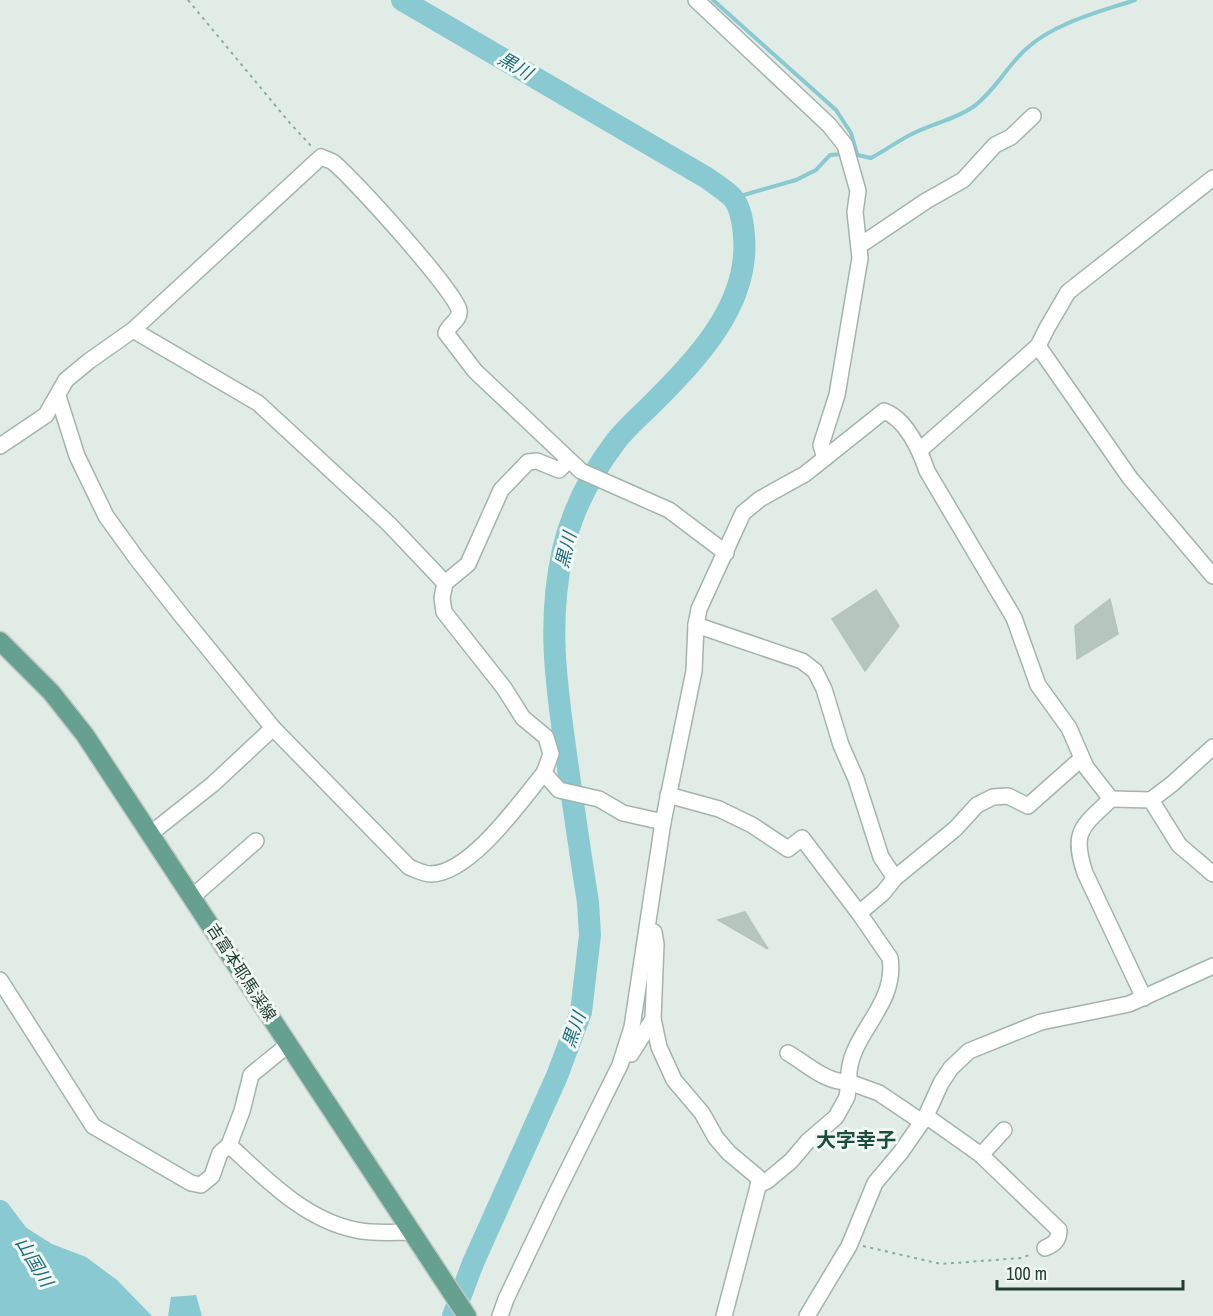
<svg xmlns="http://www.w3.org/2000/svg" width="1213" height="1316" font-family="'Archivo Narrow','Noto Sans JP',sans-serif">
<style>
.water{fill:#89c9d1}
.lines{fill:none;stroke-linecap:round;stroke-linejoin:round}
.stream{stroke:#89c9d1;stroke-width:4}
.river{stroke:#89c9d1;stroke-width:22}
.building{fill:#b6c6bf;stroke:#b3c5bd;stroke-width:1.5}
.street-casing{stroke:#a4b4ad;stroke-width:18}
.primary-casing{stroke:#c1c8c6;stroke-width:21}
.path{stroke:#81af9e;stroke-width:2;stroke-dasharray:3 4.5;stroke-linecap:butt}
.street{stroke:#fff;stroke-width:15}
.primary{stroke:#66a18f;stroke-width:18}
.labels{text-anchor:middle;stroke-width:6;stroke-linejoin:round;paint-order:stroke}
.street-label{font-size:16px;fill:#213c34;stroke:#f1f8f4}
.water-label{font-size:18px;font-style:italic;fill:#1c6d78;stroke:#f1f8f4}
.quarter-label{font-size:20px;font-weight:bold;fill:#1d4e40;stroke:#f1f8f4}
</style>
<rect width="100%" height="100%" fill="#e1ece6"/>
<g class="water">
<polygon points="0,1217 25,1227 52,1244 86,1257 117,1280 152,1316 0,1316"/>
<polygon points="196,1295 202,1316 168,1316 171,1297"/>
</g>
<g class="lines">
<g class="stream">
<polyline points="713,0 836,110 851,133 857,154"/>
<path d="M 853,154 L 871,158 C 886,150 899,140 914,133 C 934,123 956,119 973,107 C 994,92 1007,66 1026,49 C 1054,23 1099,12 1135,0"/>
<polyline points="733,198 796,180 816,170 830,155 842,154"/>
</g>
<g class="river">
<path d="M 402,0 L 707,178 C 715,184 725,190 732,197 C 741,207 743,223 744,236 C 750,305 696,360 651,405 C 639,417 626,428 616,441 C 591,474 572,510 563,550 C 547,622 556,682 566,754 C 573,803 580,853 588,902 L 590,935 L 581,1012 L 557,1076 L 473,1263 L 453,1316"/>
<polyline points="0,1211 24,1243"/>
</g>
</g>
<g class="building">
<polygon points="876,590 899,626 865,671 832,619"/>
<polygon points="1110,599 1118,634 1077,659 1075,626"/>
<polygon points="745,912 768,949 718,920"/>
</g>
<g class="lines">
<defs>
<g id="street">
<polyline points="696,0 829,125 845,145 858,191 855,212 860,258 837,395 821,445 825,458"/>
<polyline points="859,246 926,201 963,180 995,145 1011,137 1033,116"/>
<polyline points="133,330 258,403 389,524 445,583 442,598 444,612 504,688 523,718 546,737 551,754 544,773 559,790 599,799 623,813 663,822"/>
<polyline points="1038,346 1130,478 1213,576"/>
<path d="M 58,396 L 77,456 L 106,516 L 137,559 L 181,615 L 273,728 L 409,867 C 417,870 423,874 431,874 C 471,873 520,802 544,773"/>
<path d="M 0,446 L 46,415 L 66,380 L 89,361 L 133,330 L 321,157 C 325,159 330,160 333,162 C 353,178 455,291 459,310 C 461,320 448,325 446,333 L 475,371 L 581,471 L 669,510 L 726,553"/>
<polyline points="920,450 1038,346 1047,328 1068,292 1213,178"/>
<polyline points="445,583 468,564 501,490 528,462 537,461 559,470 569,460"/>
<polyline points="696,625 802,661 815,671 824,689 841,745 856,779 881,857 895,878"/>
<path d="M 668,795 L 719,809 L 752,825 L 788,849 L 802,838 L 859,913 L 890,958 C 898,1008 845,1036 849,1082 L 879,1093 L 922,1122"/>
<polyline points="1111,799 1151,800 1179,845 1213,874"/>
<polyline points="1151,800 1172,784 1213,747"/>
<polyline points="150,834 213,784 273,728"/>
<polyline points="192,897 256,841"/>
<polyline points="859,913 883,893 895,878 955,829 977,805 993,797 1008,796 1028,806 1081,759"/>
<polyline points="654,932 656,944 653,1019 659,1047 674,1080 702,1113 716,1138 729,1153 760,1179 724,1316"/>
<polyline points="0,980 93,1126 191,1183 201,1185 212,1176 220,1153 229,1145"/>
<path d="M 289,1044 L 251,1075 L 242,1111 L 229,1145 C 266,1179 305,1220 356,1230 C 374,1234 394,1232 412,1232"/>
<polyline points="627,1054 631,1054 653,1019"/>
<polyline points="926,1116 981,1155 1004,1130"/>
<path d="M 981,1155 L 1059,1230 C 1059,1241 1054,1244 1045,1248"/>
<path d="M 758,1185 L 767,1181 L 791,1161 L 808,1141 L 836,1117 L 847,1097 L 849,1082 C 826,1083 807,1064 788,1053"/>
<path d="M 500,1316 L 506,1299 L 556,1194 L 620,1065 L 632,1027 L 663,822 L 694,671 L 696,625 L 699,609 L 743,513 L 760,499 L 805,474 L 884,411 C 906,419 920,450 927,471 L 1014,618 L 1038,685 L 1069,728 L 1086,767 L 1111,799 C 1082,827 1071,831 1085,873 L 1144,998"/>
<polyline points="807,1316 849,1246 875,1183 901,1152 926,1116 941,1083 951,1068 969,1051 1041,1022 1129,1004 1213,966"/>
</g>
<polyline id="primary" points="0,641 51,692 85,735 467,1316"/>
</defs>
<use href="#street" class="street-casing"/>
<use href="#primary" class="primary-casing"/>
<g class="path">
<polyline points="188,0 289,122 313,148"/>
<polyline points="863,1246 941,1264 1021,1258 1032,1254"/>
</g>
<use href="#street" class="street"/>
<use href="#primary" class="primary"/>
</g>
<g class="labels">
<g class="street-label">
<text transform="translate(242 972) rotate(57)" y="6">吉富本耶馬渓線</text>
</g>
<g class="water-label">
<text transform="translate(515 66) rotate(30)" y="6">黒川</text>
<text transform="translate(566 550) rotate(-76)" y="6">黒川</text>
<text transform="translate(574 1030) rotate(-71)" y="6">黒川</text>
<text transform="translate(34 1262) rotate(59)" y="6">山国川</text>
</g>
<g class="quarter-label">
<text x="856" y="1147">大字幸子</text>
</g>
</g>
<path d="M997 1280v9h186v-9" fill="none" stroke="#213c34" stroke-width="3"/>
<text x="1006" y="1280" font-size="18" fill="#213c34" stroke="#f1f8f4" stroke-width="4.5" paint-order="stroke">100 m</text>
</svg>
